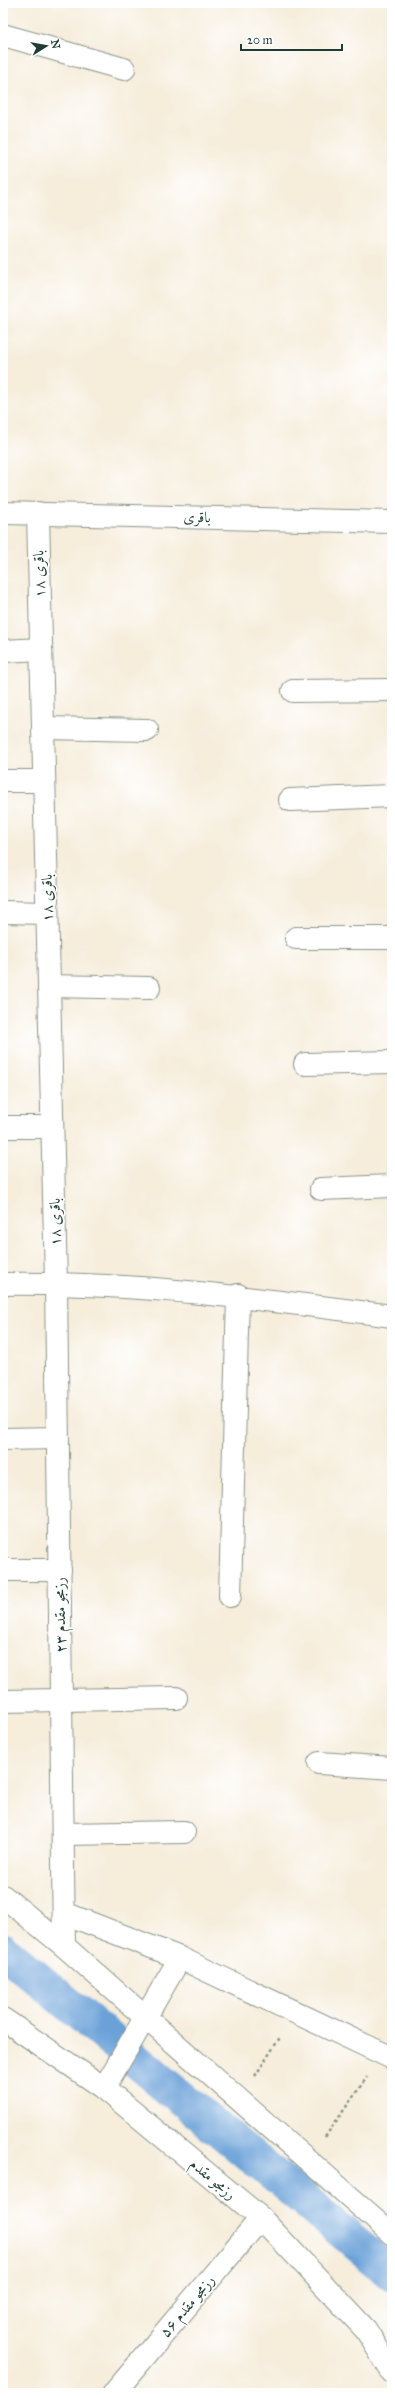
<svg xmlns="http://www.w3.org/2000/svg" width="395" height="2396" font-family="'IM FELL Great Primer',Amiri,serif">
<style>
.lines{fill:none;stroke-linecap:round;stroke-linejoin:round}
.canal{stroke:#6ba1d8;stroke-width:35}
.minor-casing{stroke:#8a9588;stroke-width:24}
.path{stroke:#8a9588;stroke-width:2.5;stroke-dasharray:3 3;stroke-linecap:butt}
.minor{stroke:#fff;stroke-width:22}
.labels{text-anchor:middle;stroke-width:3.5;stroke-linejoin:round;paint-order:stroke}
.street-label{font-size:15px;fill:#1f3d34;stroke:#fff}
</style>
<rect width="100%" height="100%" fill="#fff"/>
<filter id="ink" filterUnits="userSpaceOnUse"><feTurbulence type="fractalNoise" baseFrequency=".025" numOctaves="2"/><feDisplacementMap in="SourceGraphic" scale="8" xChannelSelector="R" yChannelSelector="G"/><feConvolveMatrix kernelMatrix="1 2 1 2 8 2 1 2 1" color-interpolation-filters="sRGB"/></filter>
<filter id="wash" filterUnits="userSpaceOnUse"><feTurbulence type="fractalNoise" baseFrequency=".012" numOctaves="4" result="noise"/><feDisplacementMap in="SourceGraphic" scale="16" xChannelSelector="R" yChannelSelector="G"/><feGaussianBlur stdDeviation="0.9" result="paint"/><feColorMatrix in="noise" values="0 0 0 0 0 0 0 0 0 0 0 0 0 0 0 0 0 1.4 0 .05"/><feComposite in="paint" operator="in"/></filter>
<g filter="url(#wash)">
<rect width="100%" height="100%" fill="#f6eddb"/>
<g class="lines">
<polyline class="canal" points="3,1950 392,2273"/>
</g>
</g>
<g filter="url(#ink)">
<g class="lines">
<defs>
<g id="minor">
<polyline points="3,35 124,69"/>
<polyline points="3,513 392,522"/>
<polyline points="38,513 56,1283 64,1946"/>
<polyline points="3,651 41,649"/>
<polyline points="293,691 392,690"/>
<polyline points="43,728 147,730"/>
<polyline points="3,781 44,781"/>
<polyline points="290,800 392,796"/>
<polyline points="3,912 47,913"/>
<polyline points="296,938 392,938"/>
<polyline points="49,986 149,988"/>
<polyline points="305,1064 392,1062"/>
<polyline points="3,1127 52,1127"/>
<polyline points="321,1189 392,1186"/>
<path d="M 3,1284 C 133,1282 263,1299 392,1316"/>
<polyline points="3,1439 58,1438"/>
<polyline points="3,1570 60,1570"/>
<polyline points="230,1596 238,1295"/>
<polyline points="3,1701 176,1698"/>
<polyline points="319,1763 392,1768"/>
<polyline points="63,1834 184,1832"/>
<polyline points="3,1896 64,1946 392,2234"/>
<polyline points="64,1913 180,1958 392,2058"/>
<polyline points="3,2019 104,2088 261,2218 366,2330 392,2372"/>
<polyline points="104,2088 180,1958"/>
<polyline points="114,2393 261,2218"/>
</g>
</defs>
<use href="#minor" class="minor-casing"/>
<g class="path">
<polyline points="255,2076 281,2036"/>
<polyline points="325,2137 367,2077"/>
</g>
<use href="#minor" class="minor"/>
</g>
</g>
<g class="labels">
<g class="street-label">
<text transform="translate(197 517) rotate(1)" y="5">باقری</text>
<text transform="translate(39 574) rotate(-92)" y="5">باقری ۱۸</text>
<text transform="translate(47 898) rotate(-91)" y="5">باقری ۱۸</text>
<text transform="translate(55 1222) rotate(-91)" y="5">باقری ۱۸</text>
<text transform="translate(60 1615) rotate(-91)" y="5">رزمجو مقدم ۲۳</text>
<text transform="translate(213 2179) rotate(40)" y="5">رزمجو مقدم</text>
<text transform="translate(187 2306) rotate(-50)" y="5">رزمجو مقدم ۵۶</text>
</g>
</g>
<rect width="395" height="2396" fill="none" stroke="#fff" stroke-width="16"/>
<g transform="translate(46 46) rotate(79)" stroke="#ffffff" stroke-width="3" paint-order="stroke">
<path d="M0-3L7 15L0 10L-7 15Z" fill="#1f3d34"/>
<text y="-6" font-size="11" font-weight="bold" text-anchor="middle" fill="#1f3d34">N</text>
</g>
<path d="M241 44v6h101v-6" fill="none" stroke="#1f3d34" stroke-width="2"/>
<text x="247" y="44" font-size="12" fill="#1f3d34" stroke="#ffffff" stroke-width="3" paint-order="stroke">20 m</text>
</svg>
